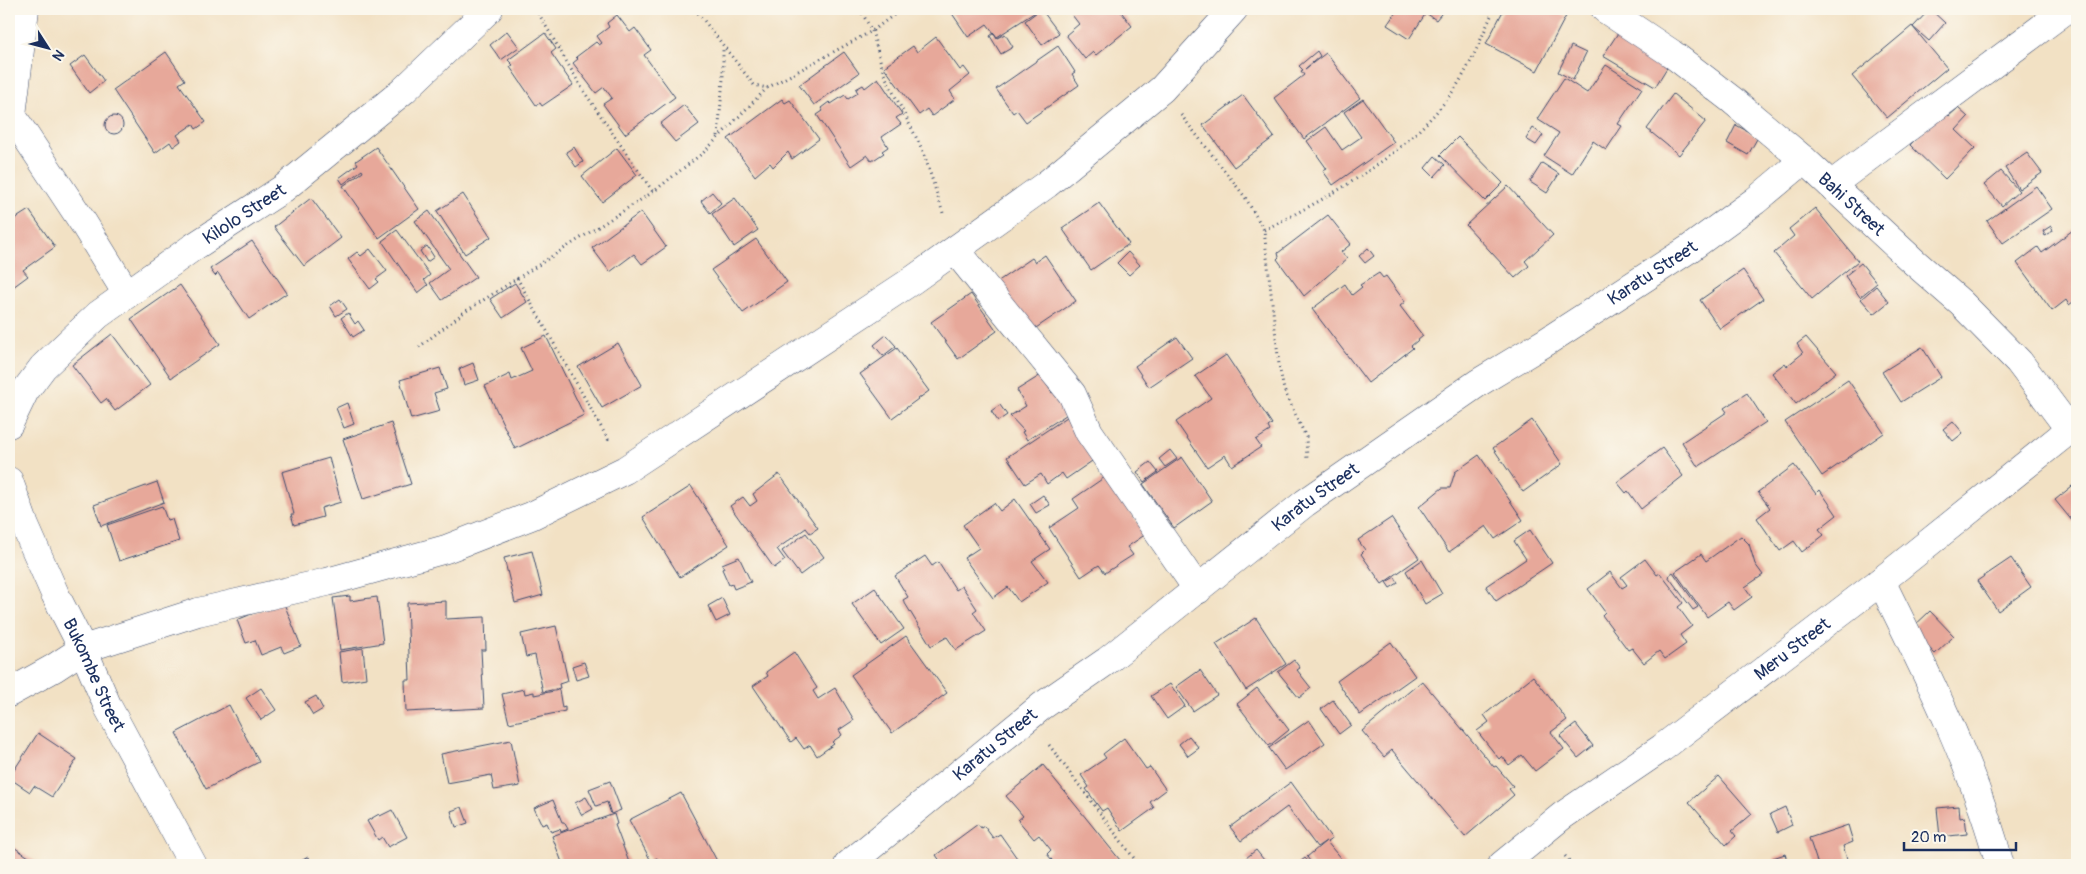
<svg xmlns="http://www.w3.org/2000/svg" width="2086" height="874" font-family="Pangolin,sans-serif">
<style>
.building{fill:#e7a89a}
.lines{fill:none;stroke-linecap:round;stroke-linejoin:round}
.minor-casing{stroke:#3b4a6d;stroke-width:29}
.path{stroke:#3b4a6d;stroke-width:3;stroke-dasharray:1 4;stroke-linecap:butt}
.minor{stroke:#fff;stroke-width:28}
.labels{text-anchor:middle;stroke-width:4.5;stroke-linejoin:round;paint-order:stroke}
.street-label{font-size:18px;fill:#1b2f5e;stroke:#fbf7ec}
</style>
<rect width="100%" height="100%" fill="#fbf7ec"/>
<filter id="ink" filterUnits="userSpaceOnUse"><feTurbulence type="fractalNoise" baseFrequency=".02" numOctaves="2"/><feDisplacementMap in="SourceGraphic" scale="10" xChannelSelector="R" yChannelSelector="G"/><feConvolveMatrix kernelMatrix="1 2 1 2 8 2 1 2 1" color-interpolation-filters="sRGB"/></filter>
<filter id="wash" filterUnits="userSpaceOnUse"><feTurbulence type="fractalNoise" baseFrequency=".0096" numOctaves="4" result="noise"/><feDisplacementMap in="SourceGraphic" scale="20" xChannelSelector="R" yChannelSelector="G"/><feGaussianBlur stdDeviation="1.12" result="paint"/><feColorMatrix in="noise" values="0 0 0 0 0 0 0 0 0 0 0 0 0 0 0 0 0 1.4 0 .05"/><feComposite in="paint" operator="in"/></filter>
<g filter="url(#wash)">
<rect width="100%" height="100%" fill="#f2e1c4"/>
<g id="blocks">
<g class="building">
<polygon points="949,9 1040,9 997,37 987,24 968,37"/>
<polygon points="1041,9 1059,33 1042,45 1025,21"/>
<polygon points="1072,9 1119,9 1132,26 1096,55 1093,52 1085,59 1066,35 1079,24 1069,11"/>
<polygon points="1398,9 1445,9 1436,20 1426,13 1409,39 1387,25"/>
<polygon points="1504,9 1552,9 1566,16 1537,71 1486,44"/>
<polygon points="1930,9 1945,23 1929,41 1913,27"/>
<polygon points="617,15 630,32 635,28 651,50 644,55 675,97 625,134 603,104 612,98 604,87 596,93 573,63 578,59 576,57 596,42 599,45 602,43 597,36 609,27 607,23"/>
<polygon points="1912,26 1947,68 1887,118 1852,76"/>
<polygon points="507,31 519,47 501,60 490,45"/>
<polygon points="545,33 556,49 551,53 573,85 542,106 540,103 536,105 510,67 513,65 508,60"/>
<polygon points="994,33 997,38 1005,34 1013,47 1001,54 990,36"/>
<polygon points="1618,33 1668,66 1655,87 1603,56"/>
<polygon points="936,37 960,70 964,67 970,75 950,91 955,99 932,116 927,109 919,115 884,67 913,46 917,52"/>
<polygon points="1058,46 1075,72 1072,74 1079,85 1026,122 1017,110 1013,113 996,89"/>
<polygon points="1571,46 1586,53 1573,80 1558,72"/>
<polygon points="1317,51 1320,56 1305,69 1326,53 1360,98 1304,139 1274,98 1304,75 1301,71 1303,70 1299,66"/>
<polygon points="166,52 185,80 179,84 206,122 196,129 193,124 177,135 181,141 173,147 170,142 155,153 113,90"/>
<polygon points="844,52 859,73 814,105 799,85"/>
<polygon points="85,55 104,81 89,93 70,66"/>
<polygon points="1606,65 1642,88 1618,124 1622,126 1606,150 1593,141 1572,174 1544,156 1559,133 1537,119 1564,78 1587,93"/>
<polygon points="878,78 902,114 896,118 901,124 882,137 888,147 882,151 884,153 872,161 867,155 851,166 817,115 823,111 821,108 829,102 831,104 845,95 848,99 858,93 856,89 863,85 865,88"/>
<polygon points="1673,94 1706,121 1679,155 1647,129"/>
<polygon points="1243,95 1274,137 1234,167 1203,125"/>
<polygon points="782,99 785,103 790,100 819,139 792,159 788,152 773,167 770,163 755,176 728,139"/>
<polygon points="1363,99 1394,142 1333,185 1323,171 1327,169 1307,141 1326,127 1342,150 1361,137 1344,112"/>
<polygon points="684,105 699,124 675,142 660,124"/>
<polygon points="1958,108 1968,117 1956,130 1975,148 1945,179 1910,145 1943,110 1949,116"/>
<circle cx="114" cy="125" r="9"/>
<polygon points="1736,125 1758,137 1748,155 1727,143"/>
<polygon points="1533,128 1543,135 1536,145 1526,139"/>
<polygon points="1458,137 1503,183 1485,201 1440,155"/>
<polygon points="376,147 419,209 379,238 343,186 363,172 362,170 343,184 339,178 358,164 356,161"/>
<polygon points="574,147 583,162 576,167 566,152"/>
<polygon points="617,148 637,175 602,202 582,176"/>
<polygon points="2027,153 2042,173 2019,189 2005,168"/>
<polygon points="1435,156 1445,165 1434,177 1425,168"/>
<polygon points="1542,163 1559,174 1547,193 1530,182"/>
<polygon points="2001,171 2019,191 2002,206 1984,185"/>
<polygon points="1508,186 1553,235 1525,261 1529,266 1515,278 1466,225"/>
<polygon points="2036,186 2052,209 2003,243 1987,221"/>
<polygon points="712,192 721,203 710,213 701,201"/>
<polygon points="463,194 491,237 465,254 437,211"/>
<polygon points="311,198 341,238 304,266 274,227"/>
<polygon points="735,198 758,230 734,247 712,214"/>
<polygon points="1099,203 1129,244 1091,270 1062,228"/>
<polygon points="1815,208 1858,261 1812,299 1774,253 1794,236 1789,229"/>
<polygon points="29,210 55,247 23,270 28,276 9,290 9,220 10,222"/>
<polygon points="429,211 476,277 442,300 430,283 449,269 415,221"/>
<polygon points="641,212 666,247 642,264 634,254 610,272 592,248"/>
<polygon points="1328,215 1351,244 1341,252 1347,259 1304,296 1277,259 1279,257 1278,253"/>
<polygon points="2051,226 2053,231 2045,236 2043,231"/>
<polygon points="2077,227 2077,299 2069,305 2066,300 2052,311 2017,263 2038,247 2042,253"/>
<polygon points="397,230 430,275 424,280 428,285 418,293 382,241"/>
<polygon points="756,239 787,282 743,313 711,270"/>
<polygon points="252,241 287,293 249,319 218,273 215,276 210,269"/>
<polygon points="427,246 434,257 427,262 420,251"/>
<polygon points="1368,248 1374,256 1365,263 1359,256"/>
<polygon points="370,249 387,271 376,279 379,282 370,289 348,259 357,252 361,256"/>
<polygon points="1128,252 1140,265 1129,275 1117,263"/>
<polygon points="1045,255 1076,301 1027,334 997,282 1032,258 1035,262"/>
<polygon points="1861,263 1877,283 1860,297 1845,276"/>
<polygon points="1743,270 1763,299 1720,329 1700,300"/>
<polygon points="1379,273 1383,278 1386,276 1405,302 1400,306 1423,336 1411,346 1413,348 1368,383 1312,309 1345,284 1352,295 1362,287 1360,285"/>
<polygon points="515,283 527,302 503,318 490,299"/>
<polygon points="180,285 220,344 171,378 131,319"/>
<polygon points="1876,286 1889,302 1874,314 1861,299"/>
<polygon points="971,294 997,331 958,359 931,322"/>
<polygon points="340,299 347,309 336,316 330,306"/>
<polygon points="348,313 355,324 358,321 364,330 353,337 341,318"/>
<polygon points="112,334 150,385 115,411 106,399 101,403 72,365"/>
<polygon points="886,335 896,346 883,356 874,345"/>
<polygon points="546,336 584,415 515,449 485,386 510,374 512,380 532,371 521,348"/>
<polygon points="1177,337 1192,358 1149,387 1135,366"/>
<polygon points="1806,337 1836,372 1796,404 1772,373 1785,363 1787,366 1803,353 1797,344"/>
<polygon points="618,343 642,385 602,408 578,367"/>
<polygon points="1922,347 1941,377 1901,402 1882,372"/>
<polygon points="897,348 929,391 892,418 860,374"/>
<polygon points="1226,355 1272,424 1268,427 1270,431 1256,440 1261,447 1232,466 1225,455 1207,467 1176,422 1211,398 1195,376"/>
<polygon points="473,363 479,380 464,385 459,369"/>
<polygon points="440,368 447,389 434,393 440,411 411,419 400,380"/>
<polygon points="1041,375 1052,393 1055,391 1069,413 1027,440 1022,432 1024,431 1010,416 1026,406 1017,390"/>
<polygon points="1848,380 1884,433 1822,476 1785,422"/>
<polygon points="1747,393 1766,422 1698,467 1682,442 1727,412 1724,408"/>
<polygon points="347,403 354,424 344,428 336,408"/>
<polygon points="1000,405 1007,415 998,421 991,411"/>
<polygon points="1067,417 1095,459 1066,479 1062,473 1047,484 1041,474 1025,484 1007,457"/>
<polygon points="1532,420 1562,464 1523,492 1493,448"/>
<polygon points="1953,421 1963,433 1953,441 1943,429"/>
<polygon points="391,423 411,484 363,499 343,439"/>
<polygon points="1662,448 1683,476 1641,509 1628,491 1626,493 1617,482"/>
<polygon points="1170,450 1177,459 1165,467 1159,459"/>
<polygon points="1479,455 1523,520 1495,539 1486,526 1449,552 1419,507 1442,488 1450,488 1455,472"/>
<polygon points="1182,457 1212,501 1174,528 1143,484"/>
<polygon points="329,458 341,502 321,508 323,517 294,525 291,514 294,514 282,472"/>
<polygon points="1150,462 1158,472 1144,482 1137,472"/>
<polygon points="1794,465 1816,494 1820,490 1837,515 1819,529 1824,535 1802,552 1794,541 1780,551 1757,518 1770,508 1758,492"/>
<polygon points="779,474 818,528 810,533 806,528 777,549 785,560 774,568 730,506 743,497 750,506 757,501 753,494"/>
<polygon points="1105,477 1146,534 1127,547 1133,555 1105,573 1099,565 1081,577 1049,528 1079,508 1073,499"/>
<polygon points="157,482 164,502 101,526 94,505"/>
<polygon points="2077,482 2077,521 2076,519 2073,522 2055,500"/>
<polygon points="691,486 729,545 680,577 643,517"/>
<polygon points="1043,495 1050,505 1036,513 1030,504"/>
<polygon points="1015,499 1050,549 1032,561 1048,582 1019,602 1008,587 993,598 964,558 979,548 963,525 994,503 1000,511"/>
<polygon points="162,506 167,520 172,519 179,541 119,561 107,525"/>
<polygon points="1391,518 1419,558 1382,584 1361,554 1365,550 1358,540"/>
<polygon points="1530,530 1552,563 1496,601 1486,586 1526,559 1514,541"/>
<polygon points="806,533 824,557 800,575 782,551"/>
<polygon points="1741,536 1749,544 1755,564 1763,575 1745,587 1752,597 1734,610 1728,602 1707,617 1675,572 1701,554 1706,561"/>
<polygon points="532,551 543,595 515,603 504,558"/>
<polygon points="925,556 932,566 938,562 956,590 962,586 977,609 973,612 986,631 956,650 947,637 931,646 903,600 908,597 895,576"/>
<polygon points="739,557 751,582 734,589 732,584 729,585 722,569 724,568 722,564"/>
<polygon points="2011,558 2031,587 1998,611 1977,581"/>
<polygon points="1645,559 1657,575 1660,573 1683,603 1678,607 1692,626 1680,635 1686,644 1665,659 1659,651 1644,663 1632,648 1628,650 1602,615 1605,612 1588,589 1610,572 1622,588 1627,585 1621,577"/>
<polygon points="1422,560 1442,594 1425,604 1406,571"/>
<polygon points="1673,572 1698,607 1693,610 1668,576"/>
<polygon points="1395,577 1398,583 1390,588 1386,582"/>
<polygon points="875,588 904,629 881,645 852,604"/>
<polygon points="350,596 350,601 377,597 383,643 340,650 333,598"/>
<polygon points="722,598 730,615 716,622 708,606"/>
<polygon points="283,601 301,646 284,653 281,647 261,655 255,640 246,643 237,620"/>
<polygon points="446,601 446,619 485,617 486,650 481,650 484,708 406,712 405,680 410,680 407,603"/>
<polygon points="1930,611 1954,636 1935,654 1911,629"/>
<polygon points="1256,618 1286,664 1246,690 1216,644"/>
<polygon points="556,626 568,681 559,684 560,688 543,692 535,655 526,657 521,634"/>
<polygon points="906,636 947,693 892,733 851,675"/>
<polygon points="1391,642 1415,676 1360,715 1337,681"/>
<polygon points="363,648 366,678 342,682 339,652"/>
<polygon points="794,652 817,688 813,691 818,699 835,688 854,720 839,730 842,735 832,742 834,744 817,756 810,745 804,749 796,738 791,742 753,686 768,676 766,672"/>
<polygon points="1294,660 1300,668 1297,670 1311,688 1299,698 1278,672"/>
<polygon points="584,662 589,676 576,680 572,666"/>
<polygon points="1200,670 1217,695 1193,711 1176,687"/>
<polygon points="1533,676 1567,720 1551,732 1564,749 1535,771 1522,755 1509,765 1502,756 1499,759 1477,731 1489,722 1484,715"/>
<polygon points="1422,681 1494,767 1496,766 1513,786 1509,789 1514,795 1465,837 1392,750 1384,757 1362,731"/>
<polygon points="1170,684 1185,706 1167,719 1151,696"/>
<polygon points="261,688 276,710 261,720 246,698"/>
<polygon points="1257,688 1289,730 1269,746 1237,704"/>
<polygon points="524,689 525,694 534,692 534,695 559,690 562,708 565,707 565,711 509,723 502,694"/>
<polygon points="316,696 323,709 313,715 305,702"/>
<polygon points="1333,700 1351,725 1339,734 1321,709"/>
<polygon points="229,705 259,762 206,789 176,733"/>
<polygon points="1309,720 1325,743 1285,770 1269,748"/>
<polygon points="1576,724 1593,746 1578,758 1560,736"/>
<polygon points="38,733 77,759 52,797 34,786 30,792 9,778"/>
<polygon points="1189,736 1199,748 1188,756 1179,744"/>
<polygon points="1124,738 1146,769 1150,767 1166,790 1150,802 1154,808 1122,831 1107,808 1102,811 1086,789 1089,787 1081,775 1106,758 1103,754"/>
<polygon points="511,740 520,786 494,790 491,775 447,783 441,754"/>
<polygon points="1043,765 1124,865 1056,865 1047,854 1051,850 1039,835 1034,839 1018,820 1023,816 1006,796"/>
<polygon points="1719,776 1752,814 1732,831 1736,836 1726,845 1689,802"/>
<polygon points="610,781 621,810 611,814 607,802 596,806 589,789"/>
<polygon points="1291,782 1332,839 1327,842 1346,865 1313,865 1307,857 1326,841 1317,847 1287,807 1241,841 1230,827"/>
<polygon points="681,793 717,861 710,865 661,865 657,858 651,861 629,820"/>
<polygon points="586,797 593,809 582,815 575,803"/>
<polygon points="553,800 562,822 564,822 568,829 561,832 560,829 551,832 547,823 542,825 534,808"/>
<polygon points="1959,806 1960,818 1965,817 1967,834 1940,837 1937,808"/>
<polygon points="462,807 468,823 456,827 451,811"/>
<polygon points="1785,807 1792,825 1778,832 1770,814"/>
<polygon points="392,810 407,837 388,847 382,837 378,840 367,821 379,814 380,816"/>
<polygon points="614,814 617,824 615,825 630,865 563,865 552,836"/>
<polygon points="978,824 981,828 984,826 993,838 1000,834 1019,861 1012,865 943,865 936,855"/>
<polygon points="1848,825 1853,842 1843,846 1849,865 1818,865 1809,838"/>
<polygon points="9,844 38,863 37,865 9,865"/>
<polygon points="1256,850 1268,865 1252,865 1246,858"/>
<polygon points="1785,854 1788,863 1776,865 1773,858"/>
<polygon points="308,857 313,865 294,865"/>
<polygon points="1305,858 1311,865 1296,865"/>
</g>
</g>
</g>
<g filter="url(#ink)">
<use href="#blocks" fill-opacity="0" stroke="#3b4a6d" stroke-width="1"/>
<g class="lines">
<defs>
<g id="minor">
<path id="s1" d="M 1605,9 L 1671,53 L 1732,100 L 1804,160 L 1913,261 L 1961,303 L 2019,362 L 2070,430"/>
<polyline points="9,111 84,224 127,294"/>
<polyline points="12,115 25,9"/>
<polyline points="1831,185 2067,9"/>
<polyline points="955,250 1072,394 1089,432 1198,590"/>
<path id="s2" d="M 9,424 L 25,391 L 43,367 L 98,315 L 192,248 L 284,188 L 403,91 L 489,9"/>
<path id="s3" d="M 9,481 L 25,526 L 55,594 L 83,649 L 108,707 L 193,865"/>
<path d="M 1881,581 C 1926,672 1974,767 2000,865"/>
<polyline points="9,693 54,668 83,649 198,612 327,582 446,549 531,516 625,470 910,282 1047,184 1162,89 1234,9"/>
<path id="s4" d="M 848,865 L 1042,706 L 1107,661 L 1305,503 L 1478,383 L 1546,342 L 1689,249 L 1755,201 L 1804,160"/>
<path id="s5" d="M 1502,865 L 1562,816 L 1662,748 L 1881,581 L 2077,424"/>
</g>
</defs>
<use href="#minor" class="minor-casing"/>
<g class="path">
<polyline points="536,9 583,90 653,192"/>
<polyline points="695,9 754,85 767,88 872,31 902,9"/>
<polyline points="860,9 872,31 884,74 923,151 944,216"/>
<polyline points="2000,9 2009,9"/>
<polyline points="1181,115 1245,197 1264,230 1279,365 1284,390 1306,437 1307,460"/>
<polyline points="718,136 723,79 723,48"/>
<path d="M 1264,230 C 1329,197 1397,161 1444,103 C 1467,76 1480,41 1494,9"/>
<polyline points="517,278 609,441"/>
<polyline points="419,347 463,313 653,192 704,152 767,88"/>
<polyline points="1049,745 1139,865"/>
<polyline points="1565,856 1573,865"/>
</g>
<use href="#minor" class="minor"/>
</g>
</g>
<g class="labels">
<g class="street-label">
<text dy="6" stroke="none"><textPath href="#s1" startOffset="315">Bahi Street</textPath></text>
<text dy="6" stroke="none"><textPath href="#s2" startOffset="320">Kilolo Street</textPath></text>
<text dy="6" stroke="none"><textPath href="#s4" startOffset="1000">Karatu Street</textPath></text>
<text dy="6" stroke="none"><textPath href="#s4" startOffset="595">Karatu Street</textPath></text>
<text dy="6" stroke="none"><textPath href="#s5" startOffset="362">Meru Street</textPath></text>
<text dy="6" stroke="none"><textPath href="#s3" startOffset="212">Bukombe Street</textPath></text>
<text dy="6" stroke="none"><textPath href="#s4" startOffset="190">Karatu Street</textPath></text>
</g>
</g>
<rect width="2086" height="874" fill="none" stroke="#fbf7ec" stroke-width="30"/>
<g transform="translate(48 48) rotate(126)" stroke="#fbf7ec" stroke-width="4" paint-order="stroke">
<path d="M0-4L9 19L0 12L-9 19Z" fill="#1b2f5e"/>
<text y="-8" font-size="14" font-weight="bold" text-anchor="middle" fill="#1b2f5e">N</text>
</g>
<path d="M1904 842v8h112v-8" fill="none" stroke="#1b2f5e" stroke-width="2.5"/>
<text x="1911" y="842" font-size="15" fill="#1b2f5e" stroke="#fbf7ec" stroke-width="4" paint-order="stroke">20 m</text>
</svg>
